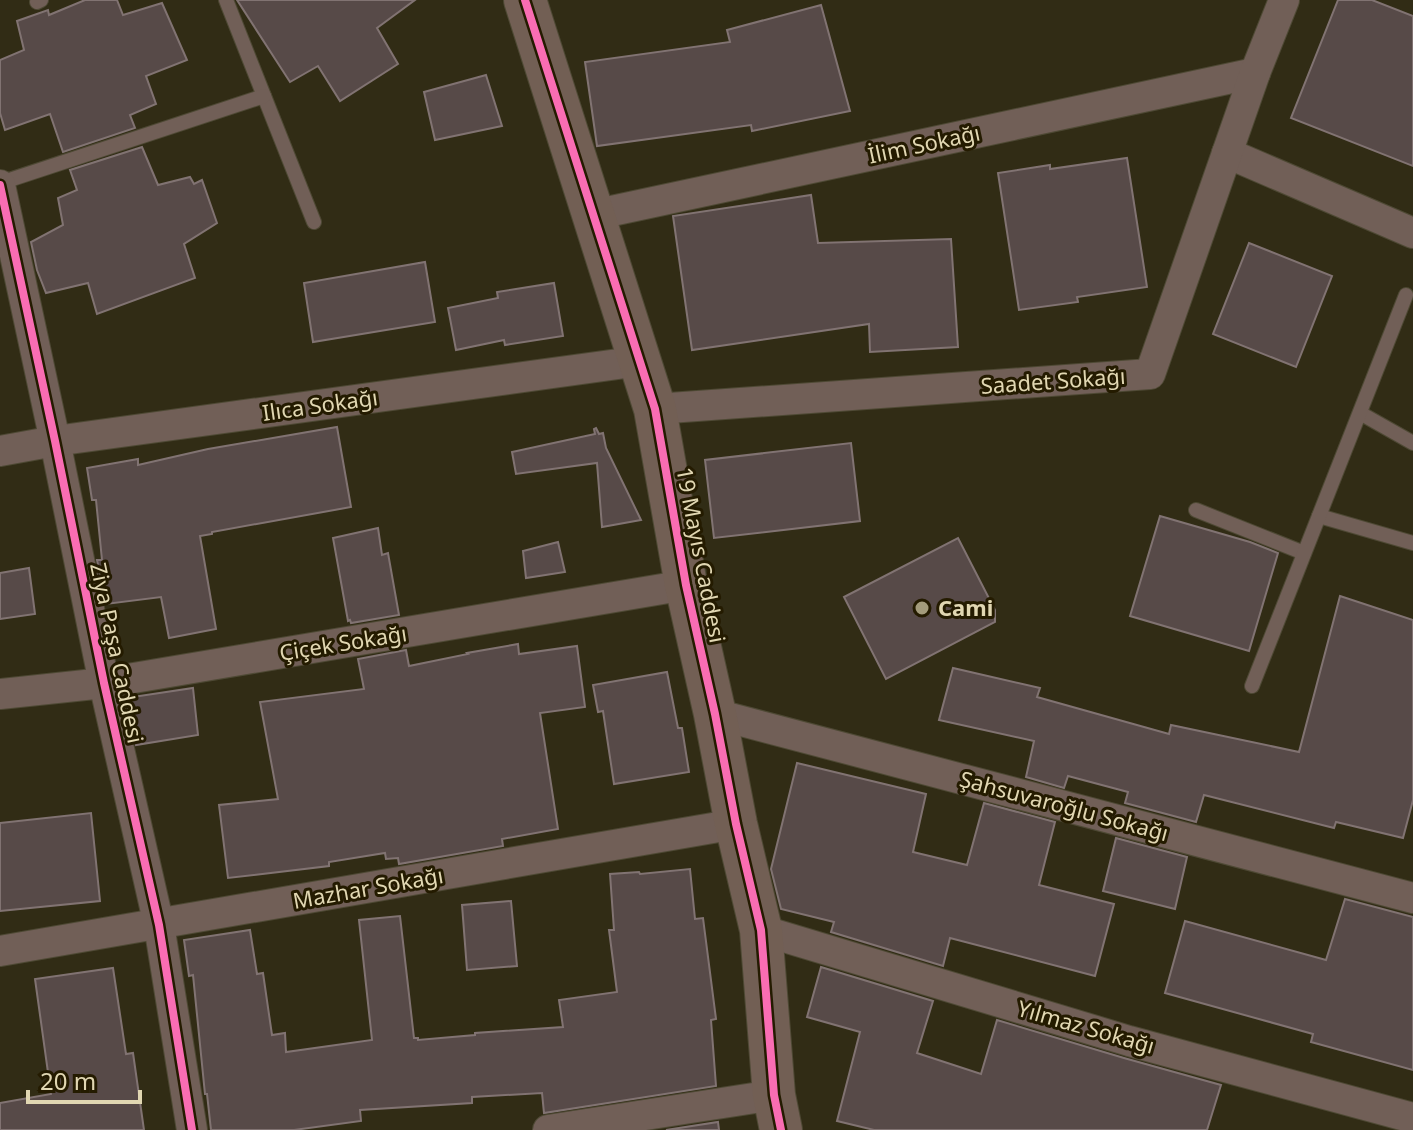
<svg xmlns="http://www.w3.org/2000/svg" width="1413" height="1130" font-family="'Noto Sans',sans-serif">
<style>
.building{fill:#574a48;stroke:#817372;stroke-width:2}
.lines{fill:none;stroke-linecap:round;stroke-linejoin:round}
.lane-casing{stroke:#4e4934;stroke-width:16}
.street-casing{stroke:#4e4934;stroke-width:32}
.secondary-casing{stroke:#4e4934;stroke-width:44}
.lane{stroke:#715f57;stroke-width:14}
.street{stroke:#715f57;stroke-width:30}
.secondary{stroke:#725f54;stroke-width:42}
.cycleway-casing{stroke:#241b00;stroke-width:13}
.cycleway{stroke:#f96db3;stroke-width:8}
.poi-dot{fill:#a39b7b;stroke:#241b00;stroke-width:3}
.labels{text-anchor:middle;stroke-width:6;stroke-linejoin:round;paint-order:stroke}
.street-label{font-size:22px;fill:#e1d7b2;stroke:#241b00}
.poi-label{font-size:22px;font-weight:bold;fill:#e1d7b2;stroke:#241b00;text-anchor:start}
</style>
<rect width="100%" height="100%" fill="#312c15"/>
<g class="building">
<polygon points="85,0 117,0 123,15 162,3 187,60 146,76 156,104 130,115 135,128 63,152 50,114 5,130 0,113 0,60 24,50 17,21 48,10 49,15"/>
<polygon points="237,0 415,0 377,28 398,64 340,101 318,66 290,82"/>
<polygon points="1338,0 1372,0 1413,16 1413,166 1291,118"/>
<polygon points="821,5 850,111 752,131 751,125 597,146 585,62 730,42 727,30"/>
<polygon points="486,75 502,126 435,140 424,92"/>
<polygon points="142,147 158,185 190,177 194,184 202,180 217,223 184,244 195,278 97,314 88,283 46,293 37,270 31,242 63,225 58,198 77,190 70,170"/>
<polygon points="1127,158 1147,287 1077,297 1078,302 1019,310 998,173 1050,165 1050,169"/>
<polygon points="811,195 818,243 951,239 958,347 870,352 869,324 692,350 673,216"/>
<polygon points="1249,243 1332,276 1296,367 1213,334"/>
<polygon points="425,262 435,322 313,342 304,283"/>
<polygon points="554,283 563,336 505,345 504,340 456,350 448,308 498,298 497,292"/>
<polygon points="337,427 351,507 212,532 212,534 200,536 216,629 169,638 161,597 106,604 97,560 102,560 96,500 92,500 87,468 138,459 138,465 208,449"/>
<polygon points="596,428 599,434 603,433 606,448 641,520 602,527 597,463 516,474 512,452 595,434 594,429"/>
<polygon points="851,443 860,521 714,538 705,460"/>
<polygon points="1160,516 1250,542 1278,553 1249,651 1130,616"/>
<polygon points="378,528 382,555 388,553 399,615 351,623 350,620 348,621 333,538"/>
<polygon points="958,538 995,610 995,622 886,679 844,597"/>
<polygon points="558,542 565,572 526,578 523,551"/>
<polygon points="29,568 35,614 0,619 0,573"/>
<polygon points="1340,596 1413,620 1413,800 1403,838 1336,822 1334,828 1204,795 1196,822 1125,803 1128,792 1068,776 1064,788 1026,777 1034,741 939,720 953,668 1040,688 1037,697 1169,734 1171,725 1299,752"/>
<polygon points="518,644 519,654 577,646 585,707 540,713 558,829 502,839 503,846 399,864 398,858 386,859 385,853 329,862 329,866 228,878 219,805 278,799 260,702 364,689 358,659 406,650 409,666 468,654 467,653"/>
<polygon points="667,672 678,728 682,728 689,772 614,784 603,711 598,712 593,685"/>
<polygon points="193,688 198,735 136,745 126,698"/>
<polygon points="797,763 926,794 913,852 967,865 984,803 1055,822 1039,885 1114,904 1095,976 950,938 943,966 831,932 834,922 781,909 771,869"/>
<polygon points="91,813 100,901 0,911 0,823"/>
<polygon points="1116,838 1187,857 1175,909 1103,891"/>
<polygon points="690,869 695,919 703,918 716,1019 711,1020 716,1086 544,1113 542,1093 472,1097 472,1103 360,1110 361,1121 294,1130 211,1130 207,1094 205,1094 193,975 189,976 184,940 250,930 257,974 263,973 272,1035 285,1033 286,1052 372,1040 359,920 400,916 414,1038 418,1038 418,1040 475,1035 475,1033 563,1027 559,1000 617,992 609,930 614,930 610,874 639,872 640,874"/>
<polygon points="1345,899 1413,917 1413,1070 1311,1042 1313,1034 1165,993 1185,921 1326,960"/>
<polygon points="511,901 517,966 467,970 462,905"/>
<polygon points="821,967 933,1001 917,1053 981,1074 997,1020 1124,1058 1221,1085 1207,1130 874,1130 837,1121 860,1032 807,1017"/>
<polygon points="113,968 126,1054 133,1053 144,1130 0,1130 0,1103 51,1094 35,979"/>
<polygon points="718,1122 719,1130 666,1130"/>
</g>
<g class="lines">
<defs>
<g id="lane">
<polyline points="226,0 314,222"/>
<polyline points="37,2 41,0"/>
<polyline points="0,183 264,96"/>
<polyline points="1360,413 1413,443"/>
<polyline points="1196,510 1304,553"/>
<polyline points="1319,516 1413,543"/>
<polyline points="1252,686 1406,295"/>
</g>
<g id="street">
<polyline points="1227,153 1413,233"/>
<polyline points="0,185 55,441 104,683 159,925 192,1130"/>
<polyline points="593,215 1255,73"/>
<polyline points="655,409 1150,374 1255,73 1284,0"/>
<polyline points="0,451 55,441 640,361"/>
<polyline points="0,694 104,683 686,585"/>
<polyline points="715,714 1413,898"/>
<polyline points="761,930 1129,1041 1413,1118"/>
<polyline points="0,951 736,824"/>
<polyline points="548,1130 774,1095"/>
</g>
<polyline id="secondary" points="525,0 655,409 686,585 715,714 736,824 761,930 774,1095 781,1130"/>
</defs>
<use href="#lane" class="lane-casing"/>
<use href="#street" class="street-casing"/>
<use href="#secondary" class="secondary-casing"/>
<use href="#lane" class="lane"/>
<use href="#street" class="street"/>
<use href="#secondary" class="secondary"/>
<defs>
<g id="cycleway">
<polyline points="525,0 655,409 686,585 715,714 736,824 761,930 774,1095 781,1130"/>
<polyline points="0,185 55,441 104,683 159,925 192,1130"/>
</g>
</defs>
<use href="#cycleway" class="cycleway-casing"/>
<use href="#cycleway" class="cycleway"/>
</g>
<circle class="poi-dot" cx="922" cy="608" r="8"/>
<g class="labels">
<g class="street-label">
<text transform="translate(924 144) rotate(-12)" y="8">İlim Sokağı</text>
<text transform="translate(1053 381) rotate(-4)" y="8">Saadet Sokağı</text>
<text transform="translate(320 405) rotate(-8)" y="8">Ilıca Sokağı</text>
<text transform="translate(701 555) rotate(79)" y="8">19 Mayıs Caddesi</text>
<text transform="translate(343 643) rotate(-9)" y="8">Çiçek Sokağı</text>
<text transform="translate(117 653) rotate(78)" y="8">Ziya Paşa Caddesi</text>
<text transform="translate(1064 806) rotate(15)" y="8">Şahsuvaroğlu Sokağı</text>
<text transform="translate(368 888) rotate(-10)" y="8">Mazhar Sokağı</text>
<text transform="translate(1086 1027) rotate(16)" y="8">Yılmaz Sokağı</text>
</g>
<g class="poi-label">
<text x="938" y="616">Cami</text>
</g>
</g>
<path d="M28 1090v12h112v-12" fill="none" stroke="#e1d7b2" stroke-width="4"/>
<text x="40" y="1090" font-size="24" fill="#e1d7b2" stroke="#241b00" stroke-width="6" paint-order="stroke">20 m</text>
</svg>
